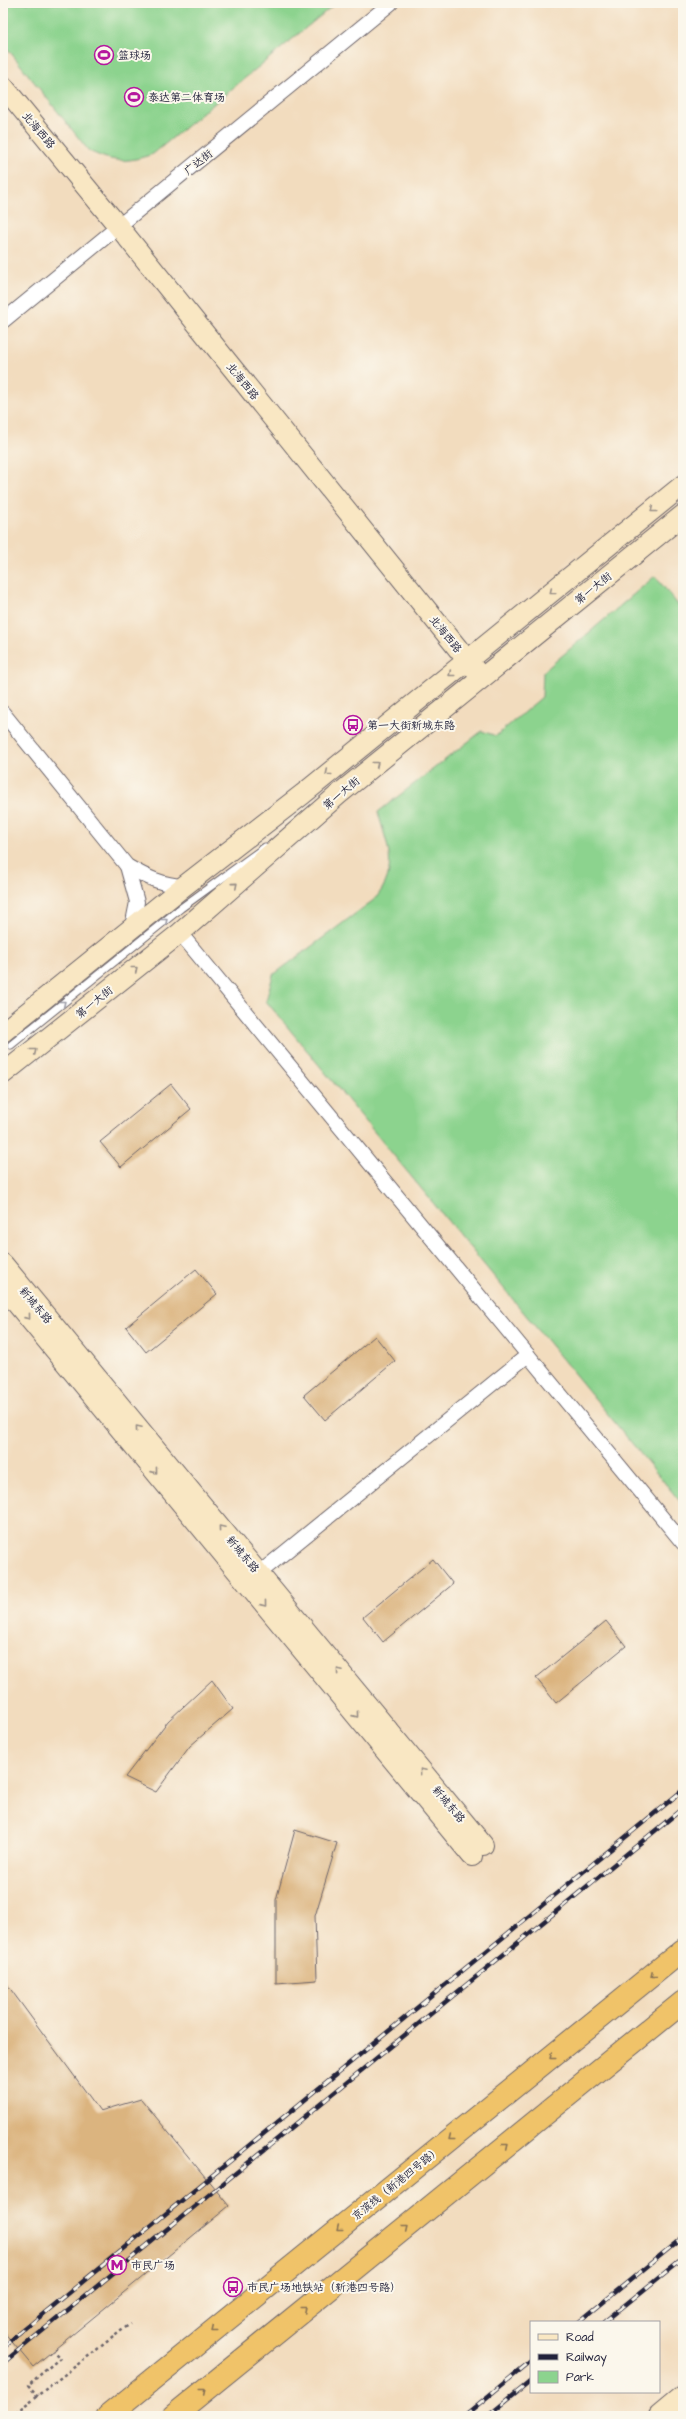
<svg xmlns="http://www.w3.org/2000/svg" width="686" height="2419" font-family="'Architects Daughter','LXGW WenKai TC',sans-serif">
<style>
.green{fill:#8cd38e;stroke:#577a64}
.building{fill:#dbb47f}
.lines{fill:none;stroke-linecap:round;stroke-linejoin:round}
.lane-casing{stroke:#6b6369;stroke-width:9}
.street-casing{stroke:#6b6369;stroke-width:16}
.secondary-casing{stroke:#6b6369;stroke-width:22}
.highway-casing{stroke:#6b6369;stroke-width:24}
.path{stroke:#6b6369;stroke-width:2.5;stroke-dasharray:3 3;stroke-linecap:butt}
.lane{stroke:#fff;stroke-width:7}
.street{stroke:#fff;stroke-width:14}
.secondary{stroke:#f9e7c3;stroke-width:20}
.highway{stroke:#f0c369;stroke-width:22}
.rail-casing{stroke:#22223b;stroke-width:4.5}
.rail{stroke:#fbf7ec;stroke-width:3;stroke-dasharray:9;stroke-linecap:butt}
.oneway{stroke:#988e86}
.oneway2{stroke:#9c9ca7}
.oneway3{stroke:#897252}
.labels{text-anchor:middle;stroke-width:4;stroke-linejoin:round;paint-order:stroke}
.poi-label{font-size:11px;fill:#22223b;stroke:#fbf7ec;text-anchor:start}
.street-label{font-size:11px;fill:#22223b;stroke:#fbf7ec}
</style>
<rect width="100%" height="100%" fill="#fbf7ec"/>
<filter id="ink" filterUnits="userSpaceOnUse"><feTurbulence type="fractalNoise" baseFrequency=".025" numOctaves="2"/><feDisplacementMap in="SourceGraphic" scale="8" xChannelSelector="R" yChannelSelector="G"/><feConvolveMatrix kernelMatrix="1 2 1 2 8 2 1 2 1" color-interpolation-filters="sRGB"/></filter>
<filter id="wash" filterUnits="userSpaceOnUse"><feTurbulence type="fractalNoise" baseFrequency=".012" numOctaves="4" result="noise"/><feDisplacementMap in="SourceGraphic" scale="16" xChannelSelector="R" yChannelSelector="G"/><feGaussianBlur stdDeviation="0.9" result="paint"/><feColorMatrix in="noise" values="0 0 0 0 0 0 0 0 0 0 0 0 0 0 0 0 0 1.4 0 .05"/><feComposite in="paint" operator="in"/></filter>
<g filter="url(#wash)">
<rect width="100%" height="100%" fill="#f2dcbe"/>
<g class="green">
<path d="M 3,3 L 336,3 L 153,154 C 127,163 114,163 89,151 L 3,43 Z"/>
<path d="M 655,576 L 683,611 L 683,1505 L 266,1001 L 273,975 L 375,899 C 400,869 387,846 378,812 L 482,731 L 496,736 L 542,697 L 543,672 Z"/>
</g>
<g id="blocks">
<g class="building">
<polygon points="171,1084 191,1109 121,1167 100,1142"/>
<polygon points="196,1269 217,1294 146,1352 126,1327"/>
<polygon points="375,1336 395,1361 325,1420 304,1395"/>
<polygon points="433,1559 453,1584 383,1642 363,1617"/>
<polygon points="606,1621 626,1646 556,1703 536,1678"/>
<polygon points="212,1680 233,1709 190,1746 156,1792 125,1777 168,1721"/>
<polygon points="295,1830 337,1843 315,1916 317,1980 276,1983 276,1900"/>
<polygon points="3,1979 100,2111 141,2099 229,2206 33,2367 3,2331"/>
</g>
</g>
</g>
<g filter="url(#ink)">
<use href="#blocks" fill-opacity="0" stroke="#6b6369" stroke-width="1"/>
<g class="lines">
<defs>
<polyline id="lane" points="11,1045 181,908 265,847"/>
<g id="street">
<polyline points="3,321 391,3"/>
<path d="M 3,713 L 127,866 C 146,877 162,885 184,886"/>
<polyline points="127,866 137,902 132,927"/>
<polyline points="180,933 683,1543"/>
<polyline points="252,1579 528,1355"/>
</g>
<g id="secondary">
<polyline points="3,86 119,227 476,671"/>
<polyline points="3,1032 184,886 303,794 683,485"/>
<polyline points="3,1074 180,933 339,794 683,515"/>
<polyline points="3,1264 483,1845"/>
<polyline points="3,1287 472,1856"/>
<polyline points="659,2416 683,2396"/>
</g>
<g id="highway">
<polyline points="108,2416 683,1950"/>
<polyline points="173,2416 683,2002"/>
</g>
</defs>
<use href="#lane" class="lane-casing"/>
<use href="#street" class="street-casing"/>
<use href="#secondary" class="secondary-casing"/>
<use href="#highway" class="highway-casing"/>
<g class="path">
<polyline points="38,2396 28,2385 60,2358 53,2351"/>
<polyline points="11,2416 130,2324"/>
</g>
<use href="#lane" class="lane"/>
<use href="#street" class="street"/>
<use href="#secondary" class="secondary"/>
<use href="#highway" class="highway"/>
<defs>
<g id="rail">
<polyline points="579,2322 683,2237"/>
<polyline points="604,2322 683,2258"/>
<polyline points="3,2347 683,1790"/>
<polyline points="3,2363 683,1808"/>
<polyline points="464,2416 531,2361"/>
<polyline points="488,2416 531,2381"/>
</g>
</defs>
<use href="#rail" class="rail-casing"/>
<use href="#rail" class="rail"/>
</g>
<defs><path id="oneway-chevron" d="M-2-3.5L2.5 0L-2 3.5" fill="none" stroke-width="1.6" stroke-linecap="round" stroke-linejoin="round"/></defs>
<g class="oneway">
<use href="#oneway-chevron" transform="translate(653 510) rotate(141)"/>
<use href="#oneway-chevron" transform="translate(552 592) rotate(141)"/>
<use href="#oneway-chevron" transform="translate(451 674) rotate(141)"/>
<use href="#oneway-chevron" transform="translate(376 764) rotate(-39)"/>
<use href="#oneway-chevron" transform="translate(328 773) rotate(141)"/>
<use href="#oneway-chevron" transform="translate(235 885) rotate(-41)"/>
<use href="#oneway-chevron" transform="translate(135 969) rotate(-39)"/>
<use href="#oneway-chevron" transform="translate(34 1051) rotate(-39)"/>
<use href="#oneway-chevron" transform="translate(28 1317) rotate(51)"/>
<use href="#oneway-chevron" transform="translate(138 1428) rotate(-130)"/>
<use href="#oneway-chevron" transform="translate(155 1471) rotate(51)"/>
<use href="#oneway-chevron" transform="translate(221 1528) rotate(-130)"/>
<use href="#oneway-chevron" transform="translate(264 1604) rotate(51)"/>
<use href="#oneway-chevron" transform="translate(339 1671) rotate(-130)"/>
<use href="#oneway-chevron" transform="translate(356 1715) rotate(51)"/>
<use href="#oneway-chevron" transform="translate(422 1771) rotate(-130)"/>
</g>
<g class="oneway2">
<use href="#oneway-chevron" transform="translate(165 921) rotate(-39)"/>
<use href="#oneway-chevron" transform="translate(63 1003) rotate(-39)"/>
</g>
<g class="oneway3">
<use href="#oneway-chevron" transform="translate(653 1975) rotate(141)"/>
<use href="#oneway-chevron" transform="translate(552 2057) rotate(141)"/>
<use href="#oneway-chevron" transform="translate(451 2138) rotate(141)"/>
<use href="#oneway-chevron" transform="translate(506 2146) rotate(-39)"/>
<use href="#oneway-chevron" transform="translate(405 2228) rotate(-39)"/>
<use href="#oneway-chevron" transform="translate(339 2229) rotate(141)"/>
<use href="#oneway-chevron" transform="translate(304 2309) rotate(-39)"/>
<use href="#oneway-chevron" transform="translate(214 2330) rotate(141)"/>
<use href="#oneway-chevron" transform="translate(203 2391) rotate(-39)"/>
</g>
</g>
<defs>
<symbol id="stadium-ring" viewBox="-11 -11 22 22"><circle r="9.5" fill="#fbf7ec" stroke="#b5179e" stroke-width="1.5"/><path d="M0-5a6.5 5 0 1 0 0 10a6.5 5 0 1 0 0-10ZM-3.5-1.8h7v3.6h-7Z" fill="#b5179e"/></symbol>
<symbol id="bus-ring" viewBox="-11 -11 22 22"><circle r="9.5" fill="#fbf7ec" stroke="#b5179e" stroke-width="1.5"/><path d="M-5-6H5V4H4V6H2V4H-2V6H-4V4H-5ZM-3.5-4V0h7V-4ZM-3.5 1.2v1.5H-2V1.2ZM2 1.2v1.5H3.5V1.2Z" fill="#b5179e"/></symbol>
<symbol id="metro-ring" viewBox="-11 -11 22 22"><circle r="9.5" fill="#fbf7ec" stroke="#b5179e" stroke-width="1.5"/><path d="M-5.5 5V-5H-3L0 0L3-5H5.5V5H3V-.5L0 4L-3-.5V5Z" fill="#b5179e"/></symbol>
</defs>
<g fill-rule="evenodd">
<use href="#stadium-ring" x="93" y="44" width="22" height="22"/>
<use href="#stadium-ring" x="123" y="86" width="22" height="22"/>
<use href="#bus-ring" x="342" y="714" width="22" height="22"/>
<use href="#metro-ring" x="106" y="2254" width="22" height="22"/>
<use href="#bus-ring" x="222" y="2276" width="22" height="22"/>
</g>
<g class="labels">
<g class="poi-label">
<text x="118" y="59">篮球场</text>
<text x="148" y="101">泰达第二体育场</text>
<text x="367" y="729">第一大街新城东路</text>
<text x="131" y="2269">市民广场</text>
<text x="247" y="2291">市民广场地铁站（新港四号路）</text>
</g>
<g class="street-label">
<text transform="translate(39 130) rotate(50)" y="4">北海西路</text>
<text transform="translate(198 162) rotate(-39)" y="4">广达街</text>
<text transform="translate(243 381) rotate(51)" y="4">北海西路</text>
<text transform="translate(593 588) rotate(-39)" y="4">第一大街</text>
<text transform="translate(446 634) rotate(51)" y="4">北海西路</text>
<text transform="translate(341 793) rotate(-40)" y="4">第一大街</text>
<text transform="translate(94 1002) rotate(-39)" y="4">第一大街</text>
<text transform="translate(36 1305) rotate(50)" y="4">新城东路</text>
<text transform="translate(243 1554) rotate(50)" y="4">新城东路</text>
<text transform="translate(449 1804) rotate(50)" y="4">新城东路</text>
<text transform="translate(396 2183) rotate(-39)" y="4">京滨线（新港四号路）</text>
</g>
</g>
<rect width="686" height="2419" fill="none" stroke="#fbf7ec" stroke-width="16"/>
<rect x="530" y="2321" width="130" height="72" fill="#fbf7ec" stroke="#a4a2a5"/>
<rect x="538" y="2334" width="20" height="6" fill="#f9e7c3" stroke="#a4a2a5"/>
<text x="566" y="2341" font-size="12" fill="#22223b">Road</text>
<rect x="538" y="2354" width="20" height="6" fill="#22223b" stroke="#a4a2a5"/>
<text x="566" y="2361" font-size="12" fill="#22223b">Railway</text>
<rect x="538" y="2371" width="20" height="12" fill="#8cd38e" stroke="#a4a2a5"/>
<text x="566" y="2381" font-size="12" fill="#22223b">Park</text>
</svg>
